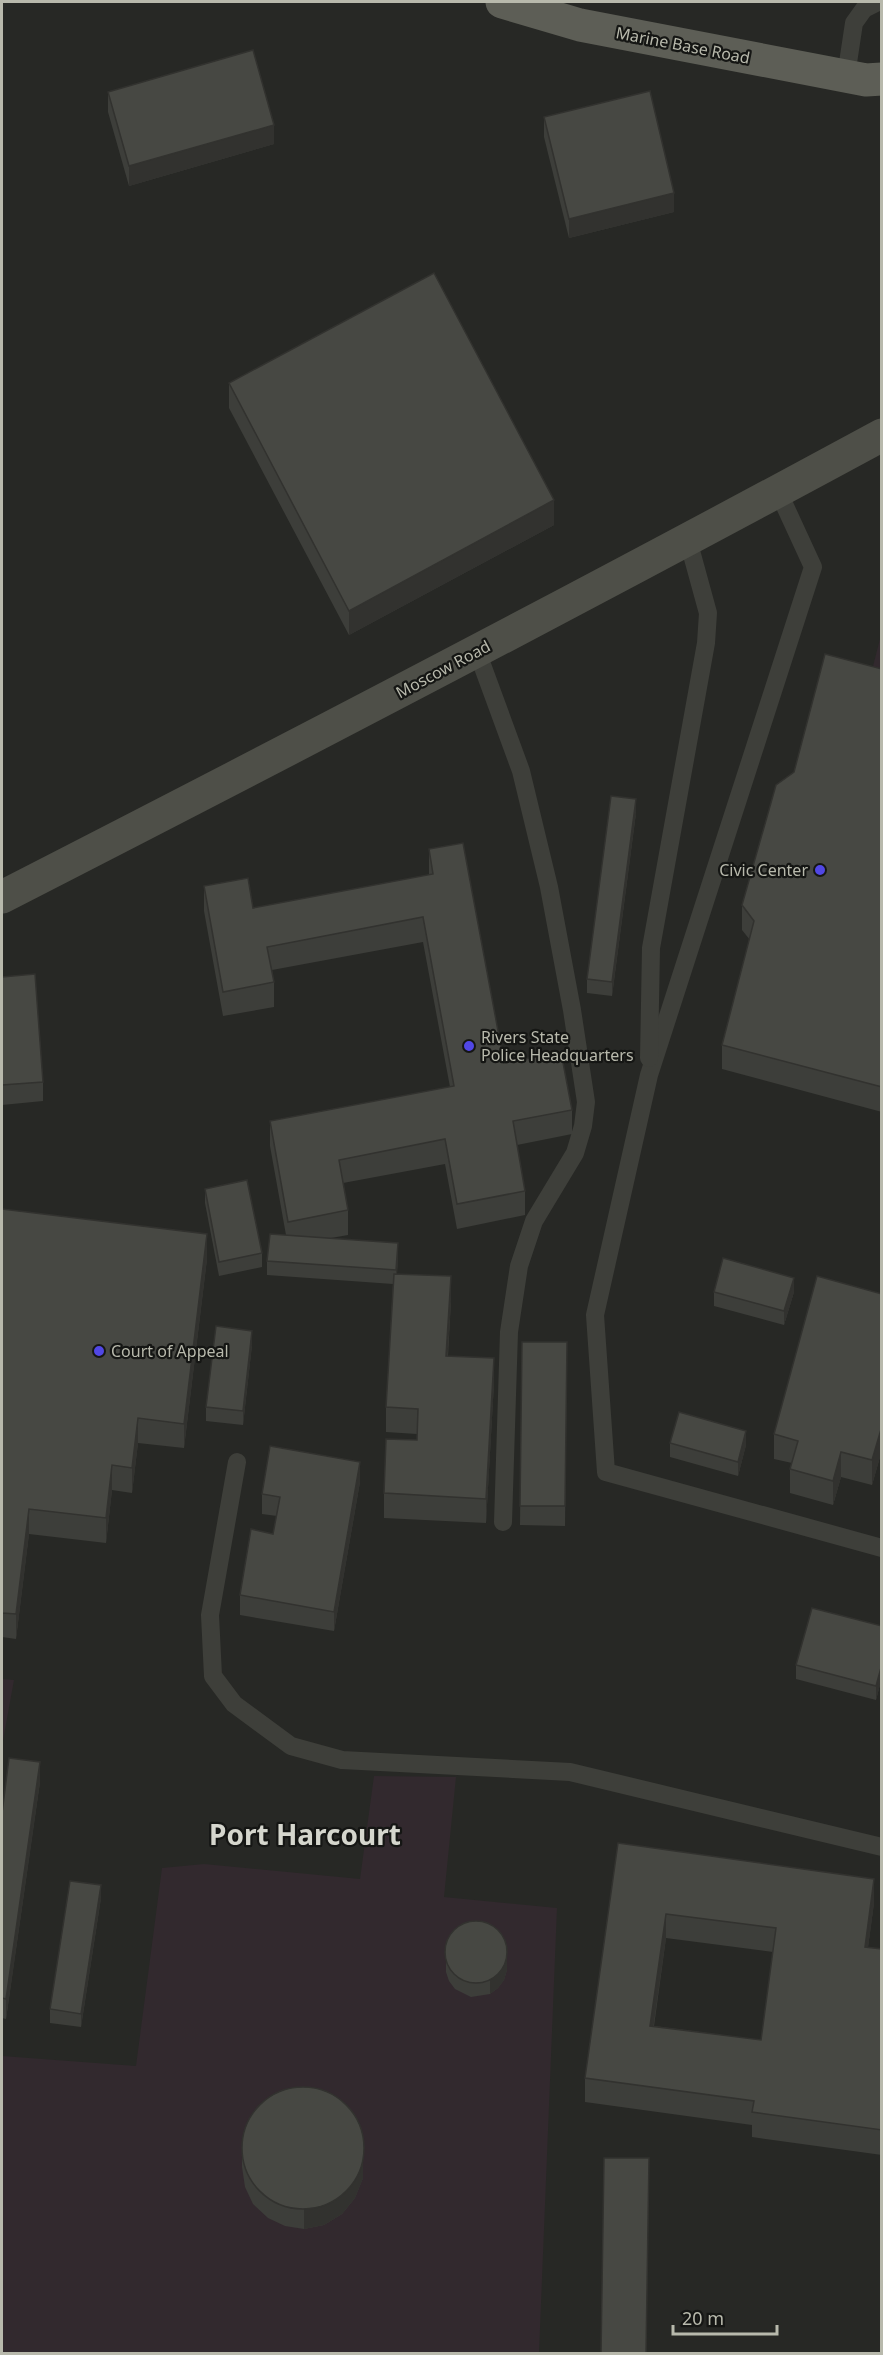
<svg xmlns="http://www.w3.org/2000/svg" width="883" height="2355" font-family="'Noto Sans',sans-serif">
<style>
.built{fill:#272825}
.green{fill:#32292e}
.lines{fill:none;stroke-linecap:round;stroke-linejoin:round}
.lane{stroke:#3e3f3a;stroke-width:18}
.secondary{stroke:#4e4f48;stroke-width:33}
.primary{stroke:#5d5e56;stroke-width:33}
.wall{fill:#3d3e3a;fill-rule:evenodd}
.shaded-wall{fill:#32322f}
.building{fill:#474843;stroke:#32322f;stroke-width:1.5;fill-rule:evenodd}
.poi-dot{fill:#5147e5;stroke:#151614;stroke-width:2}
.labels{text-anchor:middle;stroke-width:4.5;stroke-linejoin:round;paint-order:stroke}
.street-label{font-size:16px;fill:#b8b9ac;stroke:#151614}
.poi-label{font-size:16px;fill:#b8b9ac;stroke:#151614;text-anchor:start}
.town-label{font-size:28px;font-weight:bold;fill:#d5d6cd;stroke:#151614}
</style>
<rect width="100%" height="100%" fill="#1a1b19"/>
<polygon class="built" points="2,2 881,2 881,2353 2,2354"/>
<g class="green">
<polygon points="881,635 881,677 871,674"/>
<polygon points="2,1679 14,1680 2,1746"/>
<polygon points="374,1776 456,1777 444,1897 557,1908 539,2353 2,2353 2,2056 136,2066 162,1868 204,1864 360,1879"/>
</g>
<g class="lines">
<g class="lane">
<polyline points="846,76 854,23 864,9 878,2"/>
<polyline points="778,491 813,567 649,1075 595,1315 606,1472 882,1548"/>
<polyline points="477,651 521,771 549,887 572,1010 586,1102 583,1126 575,1153 534,1221 519,1266 509,1332 503,1522"/>
<polyline points="649,1058 651,948 706,643 708,613 688,540"/>
<polyline points="237,1462 210,1615 213,1676 234,1704 291,1746 342,1760 570,1772 882,1847"/>
</g>
<path class="secondary" d="M 2,897 C 297,746 590,593 882,435"/>
<polyline class="primary" points="502,2 580,25 866,80 882,79"/>
</g>
<g class="wall">
<polygon points="108,92 274,144 129,186 108,112"/>
<polygon points="544,117 674,212 569,238 544,137"/>
<polygon points="229,383 554,525 349,635 229,408"/>
<polygon points="882,669 882,1112 722,1069 722,1045 750,940 742,930 742,905 794,772"/>
<polygon points="636,813 612,996 587,993 587,979"/>
<polygon points="429,849 504,1063 572,1110 572,1134 517,1145 525,1191 525,1215 457,1229 445,1164 343,1183 348,1210 348,1235 331,1238 398,1257 397,1274 451,1301 448,1356 494,1383 486,1523 384,1518 384,1493 417,1440 417,1434 386,1432 386,1407 393,1284 267,1275 267,1261 286,1235 270,1146 270,1121 450,1087 423,942 272,970 274,982 274,1007 223,1016 204,911 204,886 253,908 429,875"/>
<polygon points="2,977 43,1082 43,1101 2,1105"/>
<polygon points="205,1189 262,1253 262,1267 219,1276 205,1203"/>
<polygon points="2,1209 207,1259 184,1448 138,1443 132,1493 112,1490 106,1543 29,1534 16,1639 2,1637"/>
<polygon points="714,1292 794,1292 784,1325 714,1306"/>
<polygon points="882,1294 882,1450 872,1485 841,1477 833,1505 790,1493 790,1469 792,1463 774,1459 774,1434"/>
<polygon points="522,1342 567,1342 565,1526 520,1525"/>
<polygon points="252,1345 243,1425 206,1421 206,1407"/>
<polygon points="670,1443 746,1445 738,1476 670,1457"/>
<polygon points="360,1482 334,1631 240,1615 240,1595 273,1534 277,1516 262,1514 262,1494"/>
<polygon points="882,1626 882,1677 876,1700 796,1679 796,1665"/>
<polygon points="40,1782 6,2019 2,2018 2,1813"/>
<path d="M 618,1843 L 874,1903 L 868,1947 L 882,1949 L 882,2155 L 752,2137 L 752,2125 L 585,2102 L 585,2078 ZM 666,1938 L 773,1952 L 761,2040 L 654,2026 Z"/>
<polygon points="101,1898 81,2027 50,2023 50,2009"/>
<polygon points="446,1947 507,1970 504,1980 498,1988 490,1994 471,1997 455,1989 449,1981 446,1972"/>
<polygon points="363,2138 363,2178 355,2198 342,2214 324,2225 304,2229 285,2226 268,2218 253,2204 245,2187 242,2167 242,2148"/>
</g>
<g class="shaded-wall">
<polygon points="274,125 274,144 129,186 129,166"/>
<polygon points="674,193 674,212 569,238 569,219"/>
<polygon points="554,500 554,525 349,635 349,611"/>
<polygon points="636,799 636,813 612,996 612,982"/>
<polygon points="207,1234 207,1259 184,1448 184,1424"/>
<polygon points="398,1243 398,1257 396,1284 396,1270"/>
<polygon points="451,1276 451,1301 446,1380 446,1356"/>
<polygon points="794,1278 794,1292 784,1325 784,1311"/>
<polygon points="252,1331 252,1345 243,1425 243,1411"/>
<polygon points="494,1358 494,1383 486,1523 486,1499"/>
<polygon points="138,1418 138,1443 132,1493 132,1468"/>
<polygon points="882,1426 882,1450 872,1485 872,1460"/>
<polygon points="746,1431 746,1445 738,1476 738,1462"/>
<polygon points="841,1452 841,1477 833,1505 833,1481"/>
<polygon points="360,1462 360,1482 334,1631 334,1612"/>
<polygon points="112,1465 112,1490 106,1543 106,1518"/>
<polygon points="29,1509 29,1534 16,1639 16,1614"/>
<polygon points="882,1664 882,1677 876,1700 876,1686"/>
<polygon points="40,1762 40,1782 6,2019 6,1999"/>
<polygon points="874,1879 874,1903 865,1971 865,1947"/>
<polygon points="101,1885 101,1898 81,2027 81,2014"/>
<polygon points="666,1914 666,1938 650,2050 650,2026"/>
<polygon points="507,1956 507,1970 504,1980 498,1988 490,1994 490,1980"/>
<polygon points="363,2158 363,2178 355,2198 342,2214 324,2225 304,2229 304,2209"/>
</g>
<g class="building">
<polygon points="253,50 274,125 129,166 108,92"/>
<polygon points="650,91 674,193 569,219 544,117"/>
<polygon points="434,273 554,500 349,611 229,383"/>
<polygon points="825,654 882,669 882,1087 722,1045 754,921 742,905 776,785 794,772"/>
<polygon points="611,796 636,799 612,982 587,979"/>
<polygon points="463,843 504,1063 561,1052 572,1110 513,1121 525,1191 457,1204 445,1139 339,1160 348,1210 288,1222 270,1121 454,1086 423,917 267,947 274,982 223,992 204,886 248,878 253,908 433,874 429,849"/>
<polygon points="35,974 43,1082 2,1085 2,977"/>
<polygon points="247,1180 262,1253 219,1262 205,1189"/>
<polygon points="2,1209 207,1234 184,1424 138,1418 132,1468 112,1465 106,1518 29,1509 16,1614 2,1613"/>
<polygon points="270,1234 398,1243 396,1270 267,1261"/>
<polygon points="723,1258 794,1278 784,1311 714,1292"/>
<polygon points="394,1274 451,1276 446,1356 494,1358 486,1499 384,1493 386,1439 417,1440 418,1409 386,1407"/>
<polygon points="817,1276 882,1294 882,1426 872,1460 841,1452 833,1481 790,1469 798,1441 774,1434"/>
<polygon points="216,1326 252,1331 243,1411 206,1407"/>
<polygon points="522,1342 567,1342 565,1506 520,1506"/>
<polygon points="679,1412 746,1431 738,1462 670,1443"/>
<polygon points="270,1446 360,1462 334,1612 240,1595 251,1529 273,1534 280,1497 262,1494"/>
<polygon points="812,1608 882,1626 882,1664 876,1686 796,1665"/>
<polygon points="9,1758 40,1762 6,1999 2,1998 2,1813"/>
<path d="M 618,1843 L 874,1879 L 865,1947 L 882,1949 L 882,2130 L 752,2112 L 754,2101 L 585,2078 ZM 666,1914 L 776,1928 L 761,2040 L 650,2026 Z"/>
<polygon points="70,1881 101,1885 81,2014 50,2009"/>
<circle cx="476" cy="1952" r="31"/>
<circle cx="303" cy="2148" r="61"/>
<polygon points="604,2158 649,2158 646,2354 601,2354"/>
</g>
<g class="poi-dot">
<circle cx="820" cy="870" r="6"/>
<circle cx="469" cy="1046" r="6"/>
<circle cx="99" cy="1351" r="6"/>
</g>
<g class="labels">
<g class="street-label">
<text transform="translate(683 45) rotate(11)" y="6">Marine Base Road</text>
<text transform="translate(443 669) rotate(-28)" y="6">Moscow Road</text>
</g>
<g class="poi-label">
<text x="808" y="876" text-anchor="end">Civic Center</text>
<text x="481" y="1043">Rivers State<tspan x="481" dy="18">Police Headquarters</tspan></text>
<text x="111" y="1357">Court of Appeal</text>
</g>
<g class="town-label">
<text x="305" y="1845">Port Harcourt</text>
</g>
</g>
<rect width="883" height="2355" fill="none" stroke="#b8b9ac" stroke-width="6"/>
<path d="M673 2325v9h104v-9" fill="none" stroke="#b8b9ac" stroke-width="3"/>
<text x="682" y="2325" font-size="18" fill="#b8b9ac" stroke="#151614" stroke-width="4.5" paint-order="stroke">20 m</text>
</svg>
